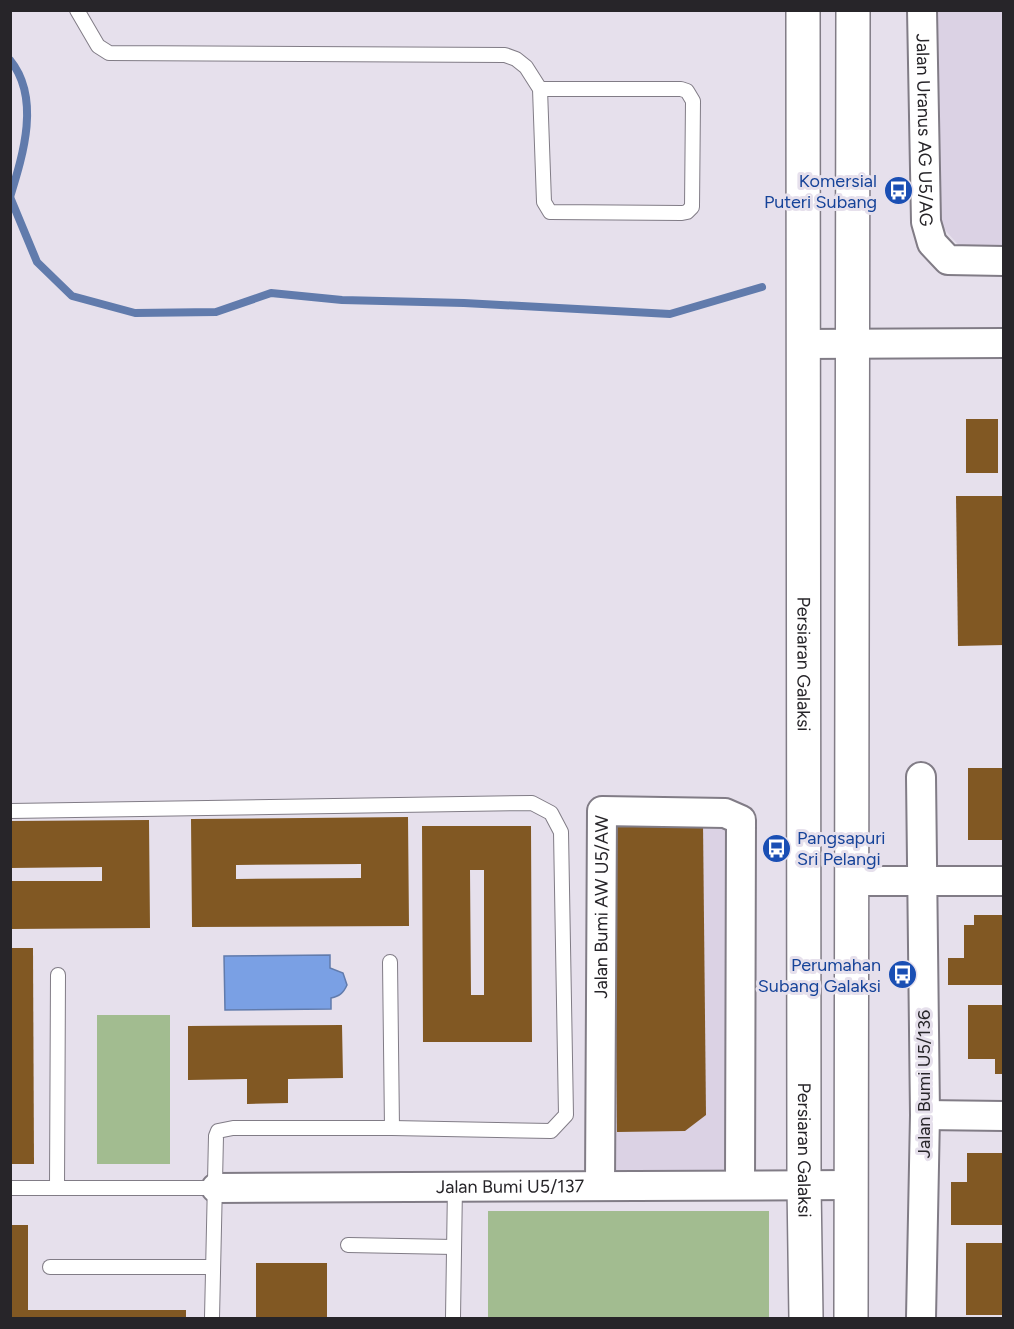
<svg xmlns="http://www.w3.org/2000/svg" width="1014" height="1329" font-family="Figtree,sans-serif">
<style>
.built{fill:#dbd2e4}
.green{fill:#a2bc90}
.water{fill:#7aa0e4;stroke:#617bac;stroke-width:1.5}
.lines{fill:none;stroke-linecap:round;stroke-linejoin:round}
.stream{stroke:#617bac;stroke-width:8}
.building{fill:#815823;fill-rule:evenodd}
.service-casing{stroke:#817c86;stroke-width:16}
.minor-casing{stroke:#817c86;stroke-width:32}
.secondary-casing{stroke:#817c86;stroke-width:36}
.service{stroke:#fff;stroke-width:14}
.minor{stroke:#fff;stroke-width:28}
.secondary{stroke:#fff;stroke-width:33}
.labels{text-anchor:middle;stroke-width:6;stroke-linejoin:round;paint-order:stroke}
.street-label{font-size:18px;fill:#272529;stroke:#e6e0ec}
.transit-label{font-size:18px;fill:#164399;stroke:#e6e0ec;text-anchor:end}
</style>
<rect width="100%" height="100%" fill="#e6e0ec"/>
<g class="built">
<polygon points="934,11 1003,11 1003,249 962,249 938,222"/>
<polygon points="611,821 732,826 730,1175 610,1175"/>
</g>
<g class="green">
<rect x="97" y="1015" width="73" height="149"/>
<rect x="488" y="1211" width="281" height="107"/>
</g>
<path class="water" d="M 330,955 L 330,968 L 343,973 L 347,985 C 343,994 339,996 331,998 L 331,1009 L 225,1010 L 224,956 Z"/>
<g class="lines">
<g class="stream">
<path d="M 10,60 C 41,98 23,155 10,197"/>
<polyline points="10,197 37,262 72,296 135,313 216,312 271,293 342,300 464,303 670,314 762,287"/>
</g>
</g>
<g class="building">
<rect x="966" y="419" width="32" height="54"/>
<polygon points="956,496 1004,496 1004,645 958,646"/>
<rect x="968" y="768" width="36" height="72"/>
<path d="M 408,817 L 409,926 L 192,927 L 191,819 ZM 361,864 L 361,878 L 236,879 L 236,865 Z"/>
<polygon points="149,820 150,928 10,929 10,881 102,881 102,867 10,868 10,821"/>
<polygon points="703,823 706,1115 685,1131 617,1132 614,825"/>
<path d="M 422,826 L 531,826 L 532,1042 L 423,1042 ZM 470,870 L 484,870 L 484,995 L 471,995 Z"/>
<polygon points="974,915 1004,915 1004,985 948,985 948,958 964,958 964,925 974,925"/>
<polygon points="10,948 33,948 34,1164 10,1164"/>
<polygon points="968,1005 1004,1005 1004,1074 995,1074 995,1059 968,1059"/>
<polygon points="342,1025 343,1078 288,1079 288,1103 247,1104 247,1079 188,1080 188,1026"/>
<polygon points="967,1153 1004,1153 1004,1225 951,1225 951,1182 967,1182"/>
<polygon points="10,1225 28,1225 28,1310 186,1310 186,1318 10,1318"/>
<rect x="966" y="1243" width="38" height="72"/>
<rect x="256" y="1263" width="71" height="55"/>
</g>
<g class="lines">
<defs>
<g id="service">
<polyline points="77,10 98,46 109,53 505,55 516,59 526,67 540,89 544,202 550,212 682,213 687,212 692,207 693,101 687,91 681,89 540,89"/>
<polyline points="10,811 532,803 551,813 561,832 566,1115 551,1131 392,1128"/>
<polyline points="10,1188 216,1188"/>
<polyline points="57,1188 58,975"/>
<polyline points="348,1245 454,1247"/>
<polyline points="50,1267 213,1267"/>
<polyline points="212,1318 216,1136 218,1131 233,1128 392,1128 390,962"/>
<polyline points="453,1318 455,1186"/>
</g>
<g id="minor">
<path id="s1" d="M 922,10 L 926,222 L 932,243 L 948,260 L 1004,261"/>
<polyline points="802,344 1004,343"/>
<polyline points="851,881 1004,881"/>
<polyline points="925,1115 1004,1116"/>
<path id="s2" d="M 600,1185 L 602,811 L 725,813 L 741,820 L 740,1185"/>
<path id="s3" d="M 216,1188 L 851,1185"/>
<polyline points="921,1318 925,1115 921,777"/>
</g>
<g id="secondary">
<path id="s4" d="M 803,10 L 804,1185 L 806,1318"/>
<polyline points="851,1318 853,10"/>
</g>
</defs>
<use href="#service" class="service-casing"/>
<use href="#minor" class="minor-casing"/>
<use href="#secondary" class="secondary-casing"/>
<use href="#service" class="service"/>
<use href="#minor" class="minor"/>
<use href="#secondary" class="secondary"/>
</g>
<defs>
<symbol id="bus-disc" viewBox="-11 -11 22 22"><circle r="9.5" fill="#1a4fb4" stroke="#e6e0ec"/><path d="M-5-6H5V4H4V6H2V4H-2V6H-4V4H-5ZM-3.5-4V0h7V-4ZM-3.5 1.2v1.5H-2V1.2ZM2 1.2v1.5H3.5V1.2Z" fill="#fff"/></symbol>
</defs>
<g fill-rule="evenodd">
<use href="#bus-disc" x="882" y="174" width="33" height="33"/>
<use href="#bus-disc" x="760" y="832" width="33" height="33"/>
<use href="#bus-disc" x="886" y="958" width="33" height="33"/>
</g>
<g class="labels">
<g class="street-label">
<text dy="6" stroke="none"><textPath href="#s1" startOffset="120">Jalan Uranus AG U5/AG</textPath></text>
<text dy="6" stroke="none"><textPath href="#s4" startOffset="654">Persiaran Galaksi</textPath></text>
<text dy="6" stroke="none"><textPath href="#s2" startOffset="278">Jalan Bumi AW U5/AW</textPath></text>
<text transform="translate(924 1084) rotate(-90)" y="6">Jalan Bumi U5/136</text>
<text dy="6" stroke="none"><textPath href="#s4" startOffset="1140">Persiaran Galaksi</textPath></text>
<text dy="6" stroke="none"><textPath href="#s3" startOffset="294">Jalan Bumi U5/137</textPath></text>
</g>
<g class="transit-label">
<text x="877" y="187">Komersial<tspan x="877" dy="21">Puteri Subang</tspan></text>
<text x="797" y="844" text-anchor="start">Pangsapuri<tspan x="797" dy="21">Sri Pelangi</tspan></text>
<text x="881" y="971">Perumahan<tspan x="881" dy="21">Subang Galaksi</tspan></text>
</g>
</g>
<rect width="1014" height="1329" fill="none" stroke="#272529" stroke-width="24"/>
</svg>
